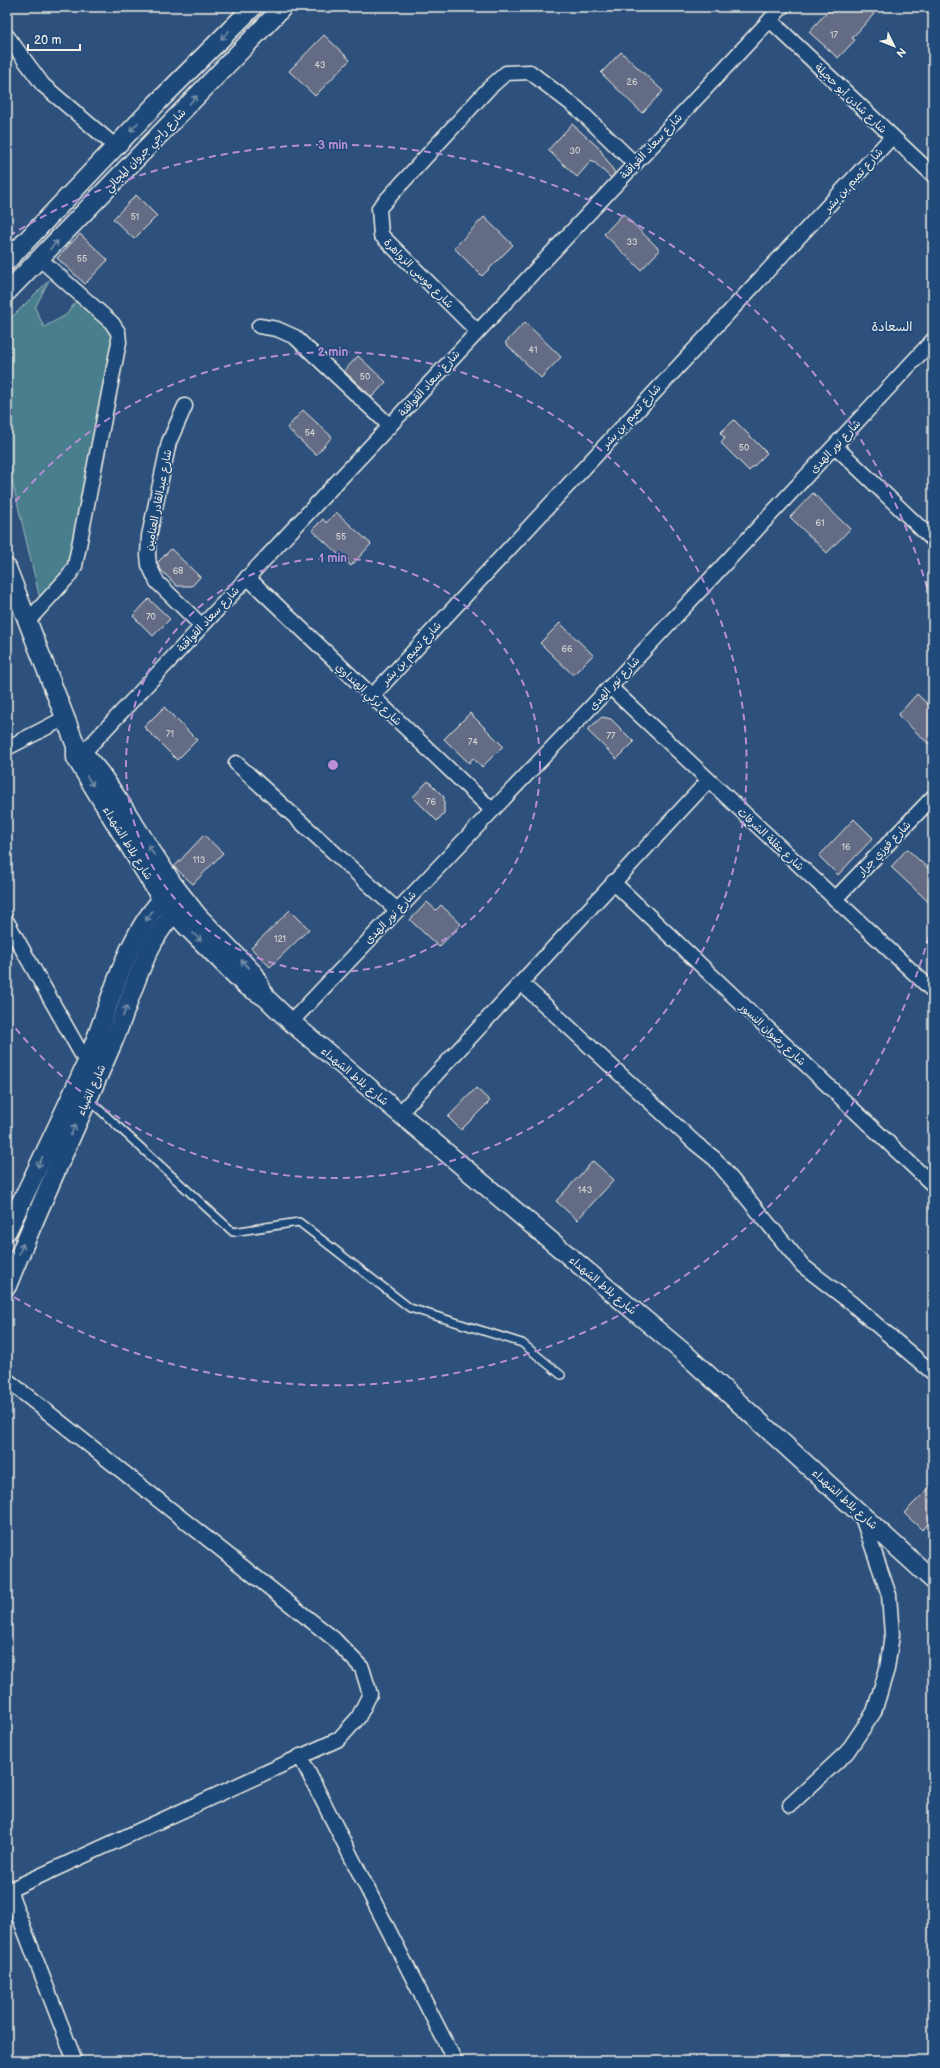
<svg xmlns="http://www.w3.org/2000/svg" width="940" height="2068" font-family="'Balsamiq Sans','Playpen Sans Arabic',sans-serif">
<style>
.green{fill:#4a7e8c;stroke:#9fb8ba}
.building{fill:#636c84;stroke:#f4f1e8}
.lines{fill:none;stroke-linecap:round;stroke-linejoin:round}
.service-casing{stroke:#f4f1e8;stroke-width:10}
.minor-casing{stroke:#f4f1e8;stroke-width:17}
.tertiary-casing{stroke:#f4f1e8;stroke-width:21}
.service{stroke:#1f4a7a;stroke-width:7}
.minor{stroke:#1f4a7a;stroke-width:14}
.tertiary{stroke:#1f4a7a;stroke-width:18}
.oneway{stroke:#748da6}
.ring{fill:none;stroke:#b88ed4;stroke-width:2;stroke-dasharray:7 5}
.labels{text-anchor:middle;stroke-width:3.5;stroke-linejoin:round;paint-order:stroke}
.number-label{font-size:9px;fill:#d0d0cf}
.street-label{font-size:11px;fill:#f4f1e8;stroke:#1f4a7a}
.quarter-label{font-size:13px;fill:#f4f1e8;stroke:#1f4a7a}
.centre{fill:#b88ed4;stroke:#1f4a7a;stroke-width:2}
.ring-label{font-size:12px;text-anchor:middle;font-weight:bold;fill:#b88ed4;stroke:#1f4a7a;stroke-width:3.5;stroke-linejoin:round;paint-order:stroke}
</style>
<rect width="100%" height="100%" fill="#2d517c"/>
<filter id="ink" filterUnits="userSpaceOnUse"><feTurbulence type="fractalNoise" baseFrequency=".025" numOctaves="2"/><feDisplacementMap in="SourceGraphic" scale="8" xChannelSelector="R" yChannelSelector="G"/><feConvolveMatrix kernelMatrix="1 2 1 2 8 2 1 2 1" color-interpolation-filters="sRGB"/></filter>
<g filter="url(#ink)">
<polygon class="green" points="49,280 35,308 44,327 66,315 77,300 113,332 73,568 40,599 7,459 7,322"/>
<g class="building">
<polygon points="831,7 866,7 874,14 852,38 855,40 838,58 809,32"/>
<polygon points="324,35 350,60 315,96 289,71"/>
<polygon points="621,52 663,91 642,113 601,73"/>
<polygon points="572,124 599,148 615,173 611,178 592,160 577,177 548,150"/>
<polygon points="136,195 157,216 134,239 113,219"/>
<polygon points="623,214 660,250 641,270 604,234"/>
<polygon points="484,217 513,245 482,276 454,248"/>
<polygon points="80,234 108,260 85,284 57,258"/>
<polygon points="525,322 561,357 541,378 505,343"/>
<polygon points="358,356 386,382 372,397 344,371"/>
<polygon points="303,410 332,437 316,455 287,428"/>
<polygon points="734,420 767,453 749,471 721,443 725,438 720,433"/>
<polygon points="813,493 850,529 827,553 790,517"/>
<polygon points="336,512 371,544 351,566 312,530 323,519 326,523"/>
<polygon points="171,549 200,577 192,586 177,586 161,570 157,563"/>
<polygon points="149,599 170,619 153,636 133,616"/>
<polygon points="560,623 593,655 573,675 540,643"/>
<polygon points="917,694 933,709 933,748 898,715"/>
<polygon points="164,707 197,740 177,760 144,727"/>
<polygon points="470,713 503,746 482,767 473,758 469,763 444,739"/>
<polygon points="602,717 611,719 634,742 617,759 587,730"/>
<polygon points="428,781 444,797 444,813 437,821 413,797"/>
<polygon points="854,819 873,838 838,875 819,856"/>
<polygon points="204,835 223,853 193,884 174,867"/>
<polygon points="907,849 933,873 933,906 891,867"/>
<polygon points="427,902 436,910 441,905 461,924 439,947 410,920"/>
<polygon points="290,910 309,929 270,967 251,948"/>
<polygon points="476,1088 490,1101 461,1130 448,1117"/>
<polygon points="593,1161 614,1180 577,1220 556,1201"/>
<polygon points="933,1484 933,1519 922,1530 904,1513"/>
</g>
<g class="lines">
<defs>
<polyline id="service" points="88,1099 233,1232 299,1222 410,1308 522,1343 561,1375"/>
<g id="minor">
<polyline points="770,20 933,175"/>
<polyline points="7,36 43,85 115,146"/>
<polyline points="259,326 277,329 295,337 390,426"/>
<polyline points="477,331 381,235 379,208 488,89 506,73 530,72 578,109 634,163"/>
<polyline points="185,406 169,442 149,536 148,555 149,565 157,582 201,625"/>
<polyline points="835,446 933,540"/>
<polyline points="247,577 492,810"/>
<polyline points="27,622 69,576 75,566 119,342 118,332 112,323 40,259"/>
<polyline points="610,687 933,991"/>
<polyline points="372,696 892,137"/>
<polyline points="7,748 65,718"/>
<polyline points="76,758 84,752 782,7"/>
<polyline points="236,763 397,910"/>
<polyline points="613,882 933,1185"/>
<polyline points="835,899 933,797"/>
<polyline points="7,922 86,1062"/>
<polyline points="521,983 695,1143 715,1159 803,1266 850,1302 933,1373"/>
<polyline points="291,1022 610,687 933,340"/>
<polyline points="400,1113 708,781"/>
<polyline points="7,1380 334,1639 362,1668 370,1694 358,1718 339,1739 7,1891"/>
<polyline points="300,1756 455,2061"/>
<polyline points="790,1805 847,1752 874,1712 887,1669 892,1635 889,1595 861,1514"/>
<polyline points="9,1890 75,2061"/>
</g>
<g id="tertiary">
<polyline points="7,261 157,103 253,7"/>
<polyline points="7,292 283,7"/>
<polyline points="7,568 76,746 76,758 161,898 186,926 245,985 265,997 291,1022 683,1352 933,1580"/>
<polyline points="79,748 100,773 119,801 172,883 197,915 255,975 265,997"/>
<path d="M 7,1231 C 34,1176 61,1120 86,1064 C 110,1009 126,925 175,888"/>
<path d="M 7,1286 C 40,1203 78,1123 113,1042 C 133,996 145,932 187,902"/>
</g>
</defs>
<use href="#service" class="service-casing"/>
<use href="#minor" class="minor-casing"/>
<use href="#tertiary" class="tertiary-casing"/>
<use href="#service" class="service"/>
<use href="#minor" class="minor"/>
<use href="#tertiary" class="tertiary"/>
</g>
<defs><path id="oneway-shaft" d="M-6 0H5M1.5-3L5.5 0L1.5 3" fill="none" stroke-width="1.6" stroke-linecap="round" stroke-linejoin="round"/></defs>
<g class="oneway">
<use href="#oneway-shaft" transform="translate(225 35) rotate(135)"/>
<use href="#oneway-shaft" transform="translate(193 100) rotate(-46)"/>
<use href="#oneway-shaft" transform="translate(134 127) rotate(134)"/>
<use href="#oneway-shaft" transform="translate(54 245) rotate(-46)"/>
<use href="#oneway-shaft" transform="translate(90 781) rotate(57)"/>
<use href="#oneway-shaft" transform="translate(151 850) rotate(-122)"/>
<use href="#oneway-shaft" transform="translate(149 916) rotate(123)"/>
<use href="#oneway-shaft" transform="translate(197 937) rotate(45)"/>
<use href="#oneway-shaft" transform="translate(245 964) rotate(-134)"/>
<use href="#oneway-shaft" transform="translate(125 1011) rotate(-69)"/>
<use href="#oneway-shaft" transform="translate(73 1130) rotate(-67)"/>
<use href="#oneway-shaft" transform="translate(40 1162) rotate(115)"/>
<use href="#oneway-shaft" transform="translate(21 1249) rotate(-68)"/>
</g>
</g>
<g class="ring">
<circle cx="333" cy="765" r="207"/>
<path d="M8 511A413 413 0 1 1 8 1019"/>
<path d="M932 925A620 620 0 0 1 9 1294M9 236A620 620 0 0 1 932 605"/>
</g>
<g class="labels">
<g class="number-label">
<text x="834" y="38">17</text>
<text x="320" y="68">43</text>
<text x="632" y="85">26</text>
<text x="575" y="154">30</text>
<text x="135" y="220">51</text>
<text x="632" y="245">33</text>
<text x="82" y="262">55</text>
<text x="533" y="353">41</text>
<text x="365" y="380">50</text>
<text x="310" y="436">54</text>
<text x="744" y="451">50</text>
<text x="820" y="526">61</text>
<text x="341" y="540">55</text>
<text x="178" y="574">68</text>
<text x="151" y="620">70</text>
<text x="567" y="652">66</text>
<text x="170" y="737">71</text>
<text x="611" y="739">77</text>
<text x="473" y="745">74</text>
<text x="431" y="805">76</text>
<text x="846" y="850">16</text>
<text x="199" y="863">113</text>
<text x="280" y="942">121</text>
<text x="585" y="1193">143</text>
</g>
<g class="street-label">
<text transform="translate(851 98) rotate(44)" y="4">شارع شادن أبو حجيلة</text>
<text transform="translate(651 146) rotate(-47)" y="4">شارع سعاد القواقنة</text>
<text transform="translate(145 150) rotate(-46)" y="4">شارع راجي جروان المجالي</text>
<text transform="translate(853 180) rotate(-48)" y="4">شارع تميم بن بشر</text>
<text transform="translate(419 273) rotate(45)" y="4">شارع موسى الزواهرة</text>
<text transform="translate(429 383) rotate(-48)" y="4">شارع سعاد القواقنة</text>
<text transform="translate(631 416) rotate(-48)" y="4">شارع تميم بن بشر</text>
<text transform="translate(835 446) rotate(-47)" y="4">شارع نور الهدى</text>
<text transform="translate(158 500) rotate(-79)" y="4">شارع عبدالقادر العنامين</text>
<text transform="translate(208 619) rotate(-47)" y="4">شارع سعاد القواقنة</text>
<text transform="translate(411 653) rotate(-47)" y="4">شارع تميم بن بشر</text>
<text transform="translate(614 683) rotate(-47)" y="4">شارع نور الهدى</text>
<text transform="translate(369 694) rotate(43)" y="4">شارع تركي الهنداوي</text>
<text transform="translate(771 839) rotate(43)" y="4">شارع عقلة الشرفات</text>
<text transform="translate(128 843) rotate(58)" y="4">شارع بلاط الشهداء</text>
<text transform="translate(884 848) rotate(-46)" y="4">شارع فوزي جرار</text>
<text transform="translate(390 917) rotate(-46)" y="4">شارع نور الهدى</text>
<text transform="translate(773 1034) rotate(43)" y="4">شارع رضوان النسور</text>
<text transform="translate(355 1076) rotate(40)" y="4">شارع بلاط الشهداء</text>
<text transform="translate(91 1090) rotate(-66)" y="4">شارع الضياء</text>
<text transform="translate(603 1285) rotate(40)" y="4">شارع بلاط الشهداء</text>
<text transform="translate(845 1499) rotate(42)" y="4">شارع بلاط الشهداء</text>
</g>
<g class="quarter-label">
<text x="892" y="331">السعادة</text>
</g>
</g>
<circle cx="333" cy="765" r="6" class="centre"/>
<g class="ring-label">
<text x="333" y="149">3 min</text>
<text x="333" y="356">2 min</text>
<text x="333" y="562">1 min</text>
</g>
<rect width="940" height="2068" fill="none" stroke="#1f4a7a" stroke-width="24"/>
<rect x="12" y="12" width="916" height="2044" fill="none" stroke="#f4f1e8" stroke-width="1.5" filter="url(#ink)"/>
<g transform="translate(894 46) rotate(133)" stroke="#1f4a7a" stroke-width="3" paint-order="stroke">
<path d="M0-3L7 15L0 10L-7 15Z" fill="#f4f1e8"/>
<text y="-6" font-size="11" font-weight="bold" text-anchor="middle" fill="#f4f1e8">N</text>
</g>
<path d="M28 44v6h52v-6" fill="none" stroke="#f4f1e8" stroke-width="2"/>
<text x="34" y="44" font-size="12" fill="#f4f1e8" stroke="#1f4a7a" stroke-width="3" paint-order="stroke">20 m</text>
</svg>
